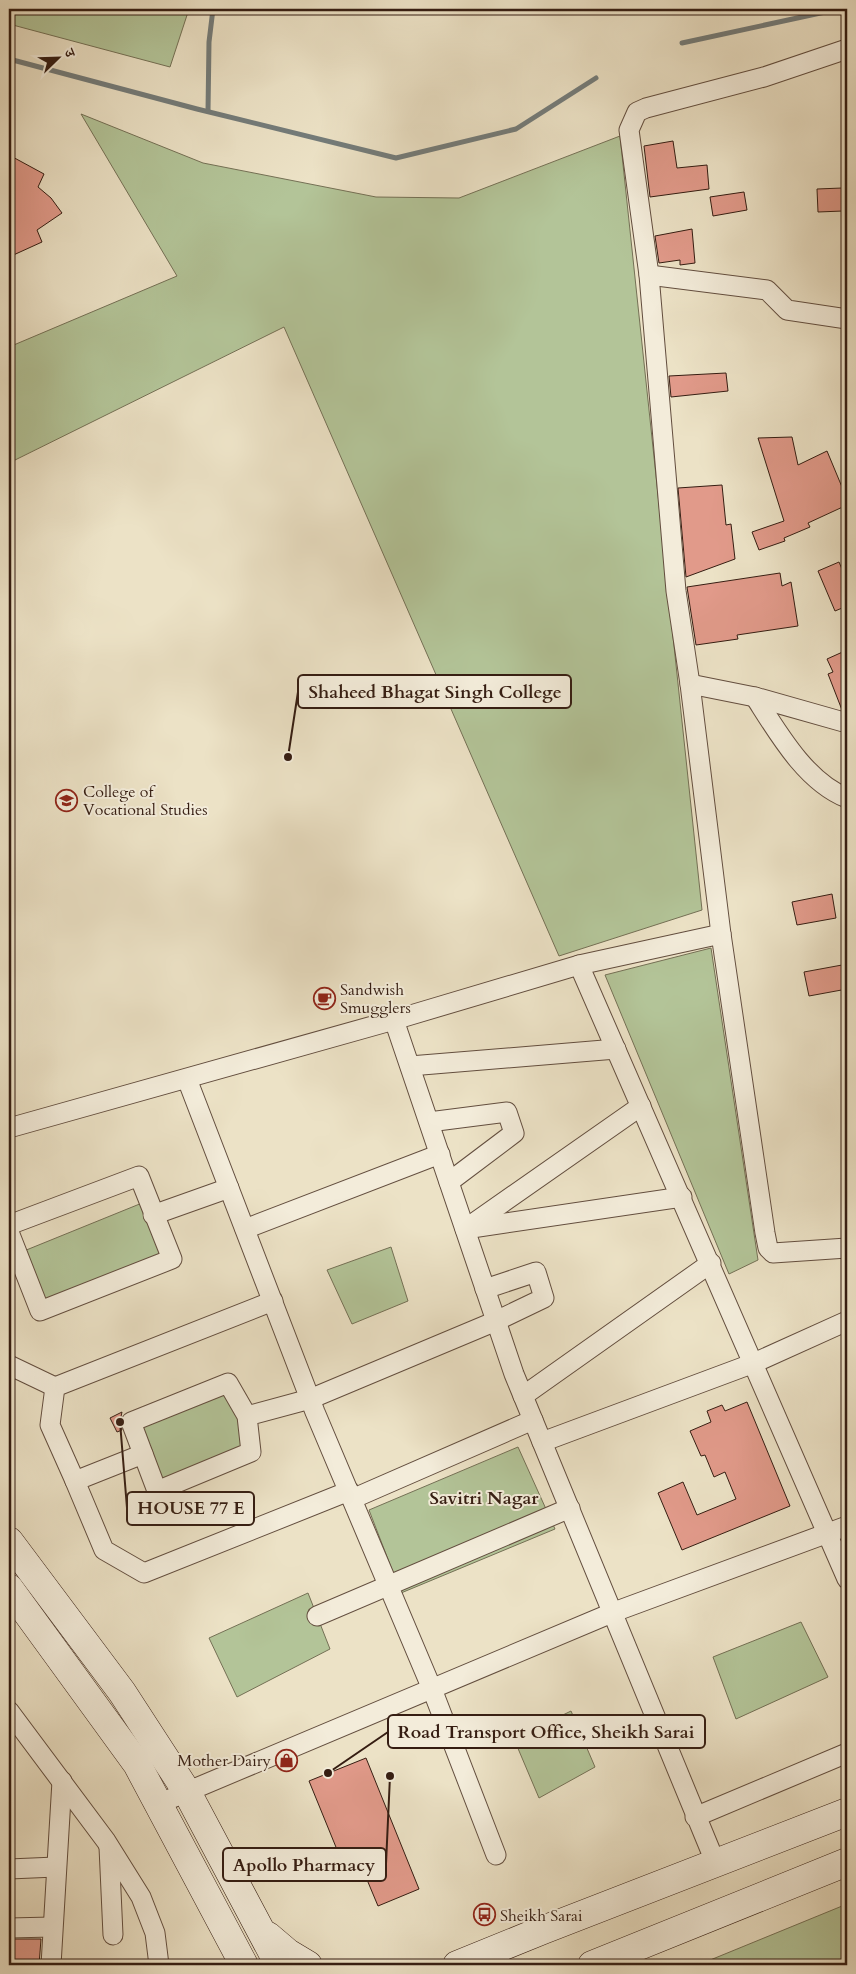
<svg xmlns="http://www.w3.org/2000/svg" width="856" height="1974" font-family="Cardo,'Noto Serif Devanagari',serif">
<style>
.green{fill:#b3c498;stroke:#747055}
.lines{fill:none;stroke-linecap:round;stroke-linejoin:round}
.stream{stroke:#747c7a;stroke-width:5}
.building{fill:#e19a8a;stroke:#351d12}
.street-casing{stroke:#634e3f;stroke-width:21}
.secondary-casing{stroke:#351d12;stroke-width:29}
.street{stroke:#f3ecda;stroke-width:19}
.secondary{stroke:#f3ecda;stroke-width:28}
.labels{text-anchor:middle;stroke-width:4;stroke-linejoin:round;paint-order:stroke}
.poi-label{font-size:16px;fill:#351d12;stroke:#f3ecda;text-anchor:start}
.neighbourhood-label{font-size:18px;font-weight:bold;fill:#351d12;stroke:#f3ecda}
.leader{fill:none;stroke:#351d12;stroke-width:2}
.callout-dot{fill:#351d12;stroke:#f3ecda;stroke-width:2}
.callout{fill:#f3ecda;stroke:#351d12;stroke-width:2}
.callout-label{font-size:18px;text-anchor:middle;font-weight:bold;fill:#351d12}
</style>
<rect width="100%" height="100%" fill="#ece2c6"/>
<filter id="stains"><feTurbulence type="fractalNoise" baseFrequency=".004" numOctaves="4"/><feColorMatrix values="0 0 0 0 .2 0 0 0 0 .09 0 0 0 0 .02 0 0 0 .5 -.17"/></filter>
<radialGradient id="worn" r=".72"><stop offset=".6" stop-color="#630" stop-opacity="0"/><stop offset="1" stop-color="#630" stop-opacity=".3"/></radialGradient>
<g class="green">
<polygon points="9,9 189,9 170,67 9,24"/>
<polygon points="81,114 203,163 376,197 459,198 620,136 702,910 559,956 284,327 9,463 9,347 177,276"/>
<polygon points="711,948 758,1260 729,1274 605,975"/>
<polygon points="147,1201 172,1259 40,1311 14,1255"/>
<polygon points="391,1247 408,1301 352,1324 327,1270"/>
<polygon points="227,1392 251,1452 157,1491 132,1432"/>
<polygon points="518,1447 555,1529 401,1593 369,1510"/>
<polygon points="308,1593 330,1649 237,1697 209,1638"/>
<polygon points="801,1622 828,1677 736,1719 713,1657"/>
<polygon points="571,1711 595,1767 539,1798 514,1739"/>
<polygon points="847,1904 847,1965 698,1965"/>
</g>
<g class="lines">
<g class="stream">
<polyline points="682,43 839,9"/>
<polyline points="9,59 197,109 396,158 516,129 596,78"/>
<polyline points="208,111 209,42 213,9"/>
</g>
</g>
<g class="building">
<polygon points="673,141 677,168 707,165 709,189 650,197 644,146"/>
<polygon points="9,155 44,174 38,187 51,198 62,213 37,230 42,242 9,257"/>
<polygon points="842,188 843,211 818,212 817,189"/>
<polygon points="744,192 747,210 713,216 710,197"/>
<polygon points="692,229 695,263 680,265 680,260 659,263 655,236"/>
<polygon points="726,373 728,391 671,397 669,376"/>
<polygon points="792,437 798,465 827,451 847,499 847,505 808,523 810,527 784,538 785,541 759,550 752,532 784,521 758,438"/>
<polygon points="722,485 726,525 731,524 735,559 686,577 678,488"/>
<polygon points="839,562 847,581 847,606 835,611 818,571"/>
<polygon points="780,573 782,586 791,582 798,626 737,635 738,639 696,645 687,587"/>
<polygon points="847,650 847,711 842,710 828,674 833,672 827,659"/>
<polygon points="832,894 836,918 797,925 792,902"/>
<polygon points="842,965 847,989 809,996 804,972"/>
<polygon points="747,1402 790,1506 682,1550 658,1493 683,1482 697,1515 736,1499 725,1472 714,1477 705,1455 701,1456 690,1431 711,1422 707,1411 722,1405 725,1411"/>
<polygon points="122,1412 120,1421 122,1430 117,1432 110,1418"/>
<polygon points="366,1758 419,1889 378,1906 355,1851 340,1857 309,1781"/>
<polygon points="9,1939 41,1939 39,1965 9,1965"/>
</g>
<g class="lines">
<defs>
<g id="street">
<polyline points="847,49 764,77 646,108 637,112 629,130 649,275 676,591 690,684 721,934 765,1233 768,1248 773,1253 847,1248"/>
<polyline points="649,275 767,290 787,310 847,319"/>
<polyline points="690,684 755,697 847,723"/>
<path d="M 755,697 C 778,733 806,782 847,798"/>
<polyline points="579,965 847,1579"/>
<polyline points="394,1020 514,1374 716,1864"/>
<polyline points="410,1066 616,1049"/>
<polyline points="187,1079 315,1412 432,1689 496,1855"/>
<polyline points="429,1122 507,1112 514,1133 449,1182"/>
<polyline points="9,1128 394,1020 579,965 721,934"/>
<polyline points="153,1215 229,1188"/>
<polyline points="9,1225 139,1176 172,1259 40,1311 9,1232"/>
<polyline points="468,1227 641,1106"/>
<polyline points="245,1229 440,1154"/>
<polyline points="465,1229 682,1197"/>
<polyline points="9,1365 55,1387"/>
<polyline points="523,1396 711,1263"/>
<polyline points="247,1416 251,1452 157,1491 131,1422 228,1383 247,1416 310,1399 496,1321 544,1298 536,1272 485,1289"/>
<polyline points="542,1442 754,1363 847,1321"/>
<polyline points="143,1454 75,1481 104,1550 144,1573 349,1491"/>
<polyline points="75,1481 50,1425 55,1387 273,1301"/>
<polyline points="352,1499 533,1420"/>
<polyline points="317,1616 570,1508"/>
<polyline points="9,1711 106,1841 141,1897 155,1933 159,1965"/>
<polyline points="158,1804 614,1612 847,1526"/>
<polyline points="695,1817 847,1753"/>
<polyline points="109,1847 113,1935"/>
<polyline points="9,1869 56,1867"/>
<polyline points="9,1928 52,1927"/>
<polyline points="51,1965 62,1781"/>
</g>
<g id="secondary">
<polyline points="9,1541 122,1692 187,1792 279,1965"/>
<polyline points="9,1588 137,1764 244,1965"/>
<polyline points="268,1936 288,1953 308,1965"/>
<polyline points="457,1965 543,1930 847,1812"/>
<polyline points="592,1965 847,1862"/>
</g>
</defs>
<use href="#street" class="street-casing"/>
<use href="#secondary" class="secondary-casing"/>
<use href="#street" class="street"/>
<use href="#secondary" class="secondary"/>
</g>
<defs>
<symbol id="university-ring" viewBox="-11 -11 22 22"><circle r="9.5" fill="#f3ecda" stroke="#8f2418" stroke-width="1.5"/><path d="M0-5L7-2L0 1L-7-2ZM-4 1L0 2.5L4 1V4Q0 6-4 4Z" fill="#8f2418"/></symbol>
<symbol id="cafe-ring" viewBox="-11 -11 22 22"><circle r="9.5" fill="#f3ecda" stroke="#8f2418" stroke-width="1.5"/><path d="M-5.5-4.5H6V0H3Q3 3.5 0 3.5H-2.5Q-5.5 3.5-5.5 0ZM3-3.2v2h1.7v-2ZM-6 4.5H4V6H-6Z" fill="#8f2418"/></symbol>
<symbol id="shop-ring" viewBox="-11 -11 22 22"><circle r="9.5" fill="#f3ecda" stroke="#8f2418" stroke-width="1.5"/><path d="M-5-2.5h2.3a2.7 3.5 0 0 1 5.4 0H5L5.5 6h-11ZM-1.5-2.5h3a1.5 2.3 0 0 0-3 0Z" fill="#8f2418"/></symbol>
<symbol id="bus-ring" viewBox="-11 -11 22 22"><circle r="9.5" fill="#f3ecda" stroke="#8f2418" stroke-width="1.5"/><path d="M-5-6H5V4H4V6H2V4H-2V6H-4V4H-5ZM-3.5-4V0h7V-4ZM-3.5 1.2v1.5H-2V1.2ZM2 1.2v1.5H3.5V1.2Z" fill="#8f2418"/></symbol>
</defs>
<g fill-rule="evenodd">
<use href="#university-ring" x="54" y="788" width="25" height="25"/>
<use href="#cafe-ring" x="312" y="986" width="25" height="25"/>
<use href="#shop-ring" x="274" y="1748" width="25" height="25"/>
<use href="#bus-ring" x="472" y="1902" width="25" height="25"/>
</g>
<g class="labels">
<g class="poi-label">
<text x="83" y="797">College of<tspan x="83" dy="18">Vocational Studies</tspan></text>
<text x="340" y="995">Sandwish<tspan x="340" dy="18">Smugglers</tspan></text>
<text x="271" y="1766" text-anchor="end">Mother Dairy</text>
<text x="500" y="1921">Sheikh Sarai</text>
</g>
<g class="neighbourhood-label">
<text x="484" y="1504">Savitri Nagar</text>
</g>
</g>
<path class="leader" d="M288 757L298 692M120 1422L127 1508M328 1773L388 1732M390 1776L386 1864"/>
<g class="callout-dot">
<circle cx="288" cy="757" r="5"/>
<circle cx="120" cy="1422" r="5"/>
<circle cx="328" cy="1773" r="5"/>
<circle cx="390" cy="1776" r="5"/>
</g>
<g class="callout">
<rect x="298" y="675" width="273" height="33" rx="5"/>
<rect x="127" y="1492" width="127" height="33" rx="5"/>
<rect x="388" y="1715" width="317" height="33" rx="5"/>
<rect x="223" y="1848" width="163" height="33" rx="5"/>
</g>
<g class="callout-label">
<text x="435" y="698">Shaheed Bhagat Singh College</text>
<text x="191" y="1514">HOUSE 77 E</text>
<text x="546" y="1738">Road Transport Office, Sheikh Sarai</text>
<text x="304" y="1871">Apollo Pharmacy</text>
</g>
<rect width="856" height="1974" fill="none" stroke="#ece2c6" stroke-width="30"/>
<rect x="10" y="10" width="836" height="1954" fill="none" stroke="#351d12" stroke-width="2.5"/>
<rect x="15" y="15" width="826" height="1944" fill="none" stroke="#351d12"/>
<g transform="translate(58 58) rotate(67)" stroke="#f3ecda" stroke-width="4" paint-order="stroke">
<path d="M0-4L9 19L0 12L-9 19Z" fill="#351d12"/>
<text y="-8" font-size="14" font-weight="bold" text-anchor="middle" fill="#351d12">उ</text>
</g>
<rect width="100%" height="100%" filter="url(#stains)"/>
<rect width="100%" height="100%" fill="url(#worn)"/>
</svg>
